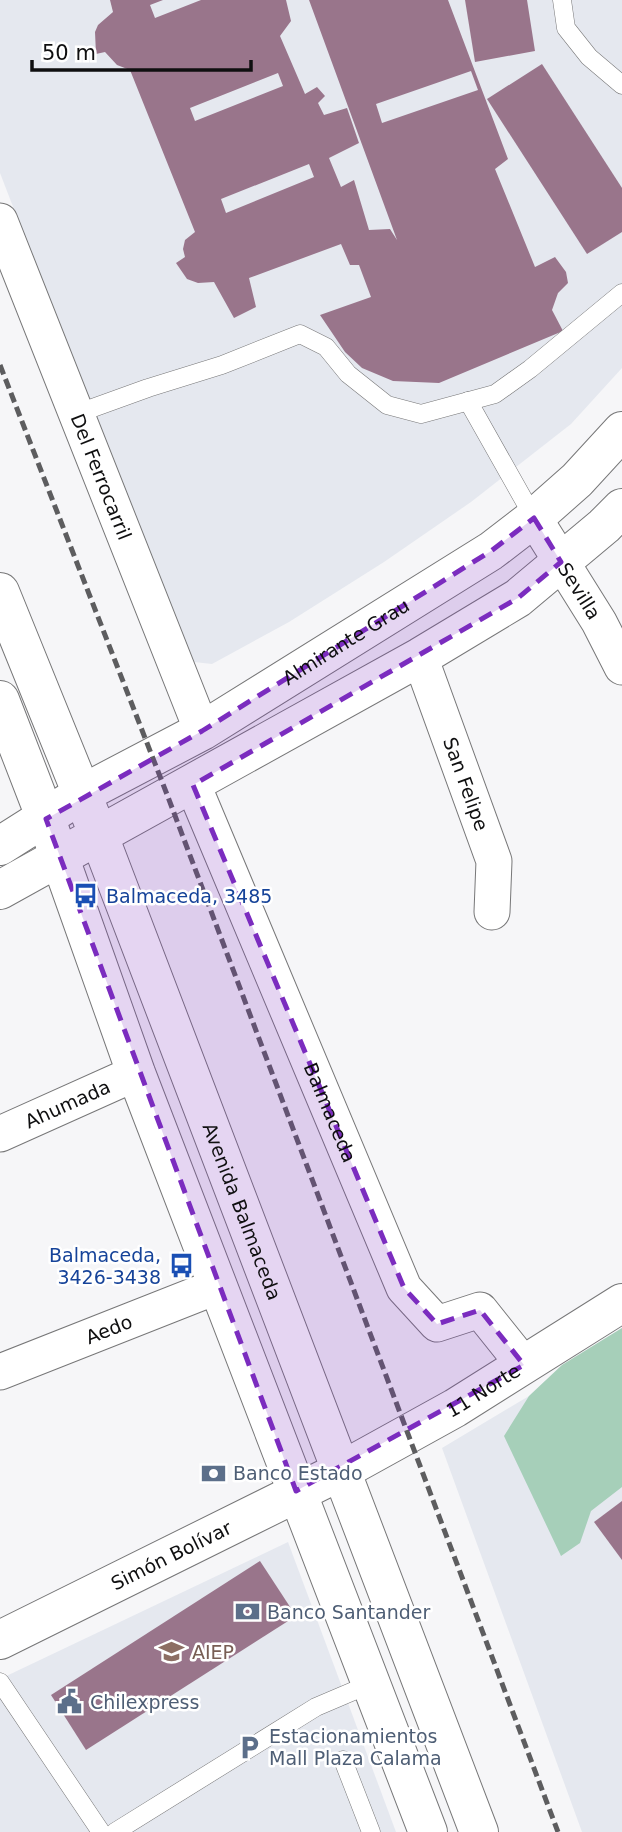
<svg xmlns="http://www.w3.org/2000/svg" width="622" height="1832" font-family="'DejaVu Sans',sans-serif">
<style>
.built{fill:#e5e8ef}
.green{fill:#a6cfb9}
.building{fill:#99758b;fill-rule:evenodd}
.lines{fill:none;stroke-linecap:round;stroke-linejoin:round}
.lane-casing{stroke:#777778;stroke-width:19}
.street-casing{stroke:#777778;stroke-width:37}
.secondary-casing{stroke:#777778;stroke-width:40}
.primary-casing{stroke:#777778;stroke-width:40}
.lane{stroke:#fff;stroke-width:18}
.street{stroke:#fff;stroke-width:35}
.secondary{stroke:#fff;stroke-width:38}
.primary{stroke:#fff;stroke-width:38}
.rail{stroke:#5d5d5f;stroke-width:5;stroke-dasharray:10 5;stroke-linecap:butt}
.marked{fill:#7b2cbf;fill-opacity:0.2;stroke:#7b2cbf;stroke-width:5;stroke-dasharray:14 9;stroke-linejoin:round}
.labels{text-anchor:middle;stroke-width:5;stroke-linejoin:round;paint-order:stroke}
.street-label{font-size:19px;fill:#0f0f10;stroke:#fff}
.transit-label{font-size:19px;fill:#164399;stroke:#fff;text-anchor:start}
.service-label{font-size:19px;fill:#4e5e75;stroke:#fff;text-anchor:start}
.education-label{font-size:19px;fill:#785e54;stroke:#fff;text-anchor:start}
</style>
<rect width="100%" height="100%" fill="#f6f6f8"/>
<g class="built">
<polygon points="0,0 622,0 622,368 571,424 471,502 384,562 289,622 212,664 194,662 185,652 0,173"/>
<polygon points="622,1328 622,1832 582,1832 442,1448 529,1396 562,1365"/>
<polygon points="288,1542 396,1832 0,1832 0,1679"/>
</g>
<polygon class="green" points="622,1328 622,1487 591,1511 580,1543 561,1556 504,1436 529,1396 562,1365"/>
<g class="building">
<path d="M 110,0 L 163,0 L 150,5 L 155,18 L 201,0 L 286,0 L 291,21 L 280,36 L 305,94 L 317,87 L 325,96 L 318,103 L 324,115 L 347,108 L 359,143 L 329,158 L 341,187 L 354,180 L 369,230 L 390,229 L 397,240 L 309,0 L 448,0 L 508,159 L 495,169 L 535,267 L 555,257 L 566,272 L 568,283 L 558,293 L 552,310 L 563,331 L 439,383 L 393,381 L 362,368 L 345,352 L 320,315 L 371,297 L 359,265 L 350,265 L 341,244 L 249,278 L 256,307 L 234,318 L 214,282 L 198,283 L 187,279 L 176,263 L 185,257 L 183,249 L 185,240 L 195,232 L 130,70 L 117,65 L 105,52 L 96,54 L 95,32 L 98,25 L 113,12 ZM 471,71 L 478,90 L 382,123 L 376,104 ZM 278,73 L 283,86 L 195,121 L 190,108 ZM 309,164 L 314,177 L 226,213 L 221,199 Z"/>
<polygon points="465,0 527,0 535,51 475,62"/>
<polygon points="542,64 622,188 622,232 587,254 487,99"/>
<polygon points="622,1501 622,1560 594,1522"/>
<polygon points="260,1561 296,1616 86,1750 51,1695"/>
</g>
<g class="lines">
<defs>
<g id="lane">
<polyline points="562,0 566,28 589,57 622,85"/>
<polyline points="468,401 534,518"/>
<polyline points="76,414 148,388 222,365 300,334 326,347 348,374 387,405 421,414 495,394 530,369 622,293"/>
<polyline points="0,1682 101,1832"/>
<polyline points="343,1760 371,1832"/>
<polyline points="115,1832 316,1707 370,1684"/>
</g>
<g id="street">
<path id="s1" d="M 0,221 L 202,731"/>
<path id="s2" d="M 534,518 L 599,622 L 622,667"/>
<path id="s3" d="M 420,657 L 494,861 L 492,912"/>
<path id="s4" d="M 193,785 L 404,1288 L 437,1324 L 480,1310 L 524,1365"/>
<path id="s5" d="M 0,1134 L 136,1073"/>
<path id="s6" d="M 0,1372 L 218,1286"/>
</g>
<g id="secondary">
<path id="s7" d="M 0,1640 L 341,1471 L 455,1408 L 622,1303"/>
</g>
<g id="primary">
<path id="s8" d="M 0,592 L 99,836 L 479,1832"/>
<polyline points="0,700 46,819 136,1073 428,1832"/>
<path id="s9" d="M 0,846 L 82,794 L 202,731 L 491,551 L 534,518 L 577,480 L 622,431"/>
<polyline points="0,890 420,657 518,598 604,526 622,508"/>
</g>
</defs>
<use href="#lane" class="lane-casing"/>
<use href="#street" class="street-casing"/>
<use href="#secondary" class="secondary-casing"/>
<use href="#primary" class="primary-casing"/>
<use href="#lane" class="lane"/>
<use href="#street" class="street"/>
<use href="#secondary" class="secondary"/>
<use href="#primary" class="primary"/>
<polyline class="rail" points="0,365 168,797 558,1832"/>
</g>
<path class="marked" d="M 534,518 L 561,562 L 518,598 L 193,785 L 404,1288 L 437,1324 L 480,1310 L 524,1365 L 296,1491 L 46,819 L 202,731 L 491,551 Z"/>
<defs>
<symbol id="bus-bare" viewBox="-9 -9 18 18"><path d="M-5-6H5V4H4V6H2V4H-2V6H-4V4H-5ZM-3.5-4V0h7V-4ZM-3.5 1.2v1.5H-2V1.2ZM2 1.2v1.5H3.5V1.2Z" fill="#1a4fb4" stroke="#fff" stroke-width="2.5" paint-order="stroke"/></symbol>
<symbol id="bank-bare" viewBox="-9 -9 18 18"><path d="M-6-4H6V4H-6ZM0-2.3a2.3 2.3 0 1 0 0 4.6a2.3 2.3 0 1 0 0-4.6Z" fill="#5c6f8a" stroke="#fff" stroke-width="2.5" paint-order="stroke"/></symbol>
<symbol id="university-bare" viewBox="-9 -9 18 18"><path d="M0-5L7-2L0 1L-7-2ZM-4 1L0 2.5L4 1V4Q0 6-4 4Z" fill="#8d6e63" stroke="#fff" stroke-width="2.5" paint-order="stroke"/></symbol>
<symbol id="civic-bare" viewBox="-9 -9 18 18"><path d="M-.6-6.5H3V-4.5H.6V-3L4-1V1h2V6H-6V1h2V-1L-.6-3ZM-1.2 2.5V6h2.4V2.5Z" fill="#5c6f8a" stroke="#fff" stroke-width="2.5" paint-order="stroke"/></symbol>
<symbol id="parking-bare" viewBox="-9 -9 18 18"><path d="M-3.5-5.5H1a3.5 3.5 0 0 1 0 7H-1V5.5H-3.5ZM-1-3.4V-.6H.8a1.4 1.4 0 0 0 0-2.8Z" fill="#5c6f8a" stroke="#fff" stroke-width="2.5" paint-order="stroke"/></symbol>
</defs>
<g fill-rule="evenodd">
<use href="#bus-bare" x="68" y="878" width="35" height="35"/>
<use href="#bus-bare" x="164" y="1248" width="35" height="35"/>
<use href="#bank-bare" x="196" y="1456" width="35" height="35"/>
<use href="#bank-bare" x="230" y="1594" width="35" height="35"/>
<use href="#university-bare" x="154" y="1634" width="35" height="35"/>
<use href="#civic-bare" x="52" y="1684" width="35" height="35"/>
<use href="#parking-bare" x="232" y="1730" width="35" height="35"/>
</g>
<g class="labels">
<g class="street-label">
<text dy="7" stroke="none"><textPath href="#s1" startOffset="275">Del Ferrocarril</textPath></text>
<text dy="7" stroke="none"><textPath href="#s2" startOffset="86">Sevilla</textPath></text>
<text dy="7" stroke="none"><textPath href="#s9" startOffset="402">Almirante Grau</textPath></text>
<text dy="7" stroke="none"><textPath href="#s3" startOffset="135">San Felipe</textPath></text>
<text dy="7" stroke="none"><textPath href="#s5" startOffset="74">Ahumada</textPath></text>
<text dy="7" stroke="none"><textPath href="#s4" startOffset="355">Balmaceda</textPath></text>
<text dy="7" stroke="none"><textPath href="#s8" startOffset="665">Avenida Balmaceda</textPath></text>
<text dy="7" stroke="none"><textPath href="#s6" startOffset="117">Aedo</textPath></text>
<text dy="7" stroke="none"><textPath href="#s7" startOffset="544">11 Norte</textPath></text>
<text dy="7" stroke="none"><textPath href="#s7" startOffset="191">Simón Bolívar</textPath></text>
</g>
<g class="transit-label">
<text x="106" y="903">Balmaceda, 3485</text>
<text x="161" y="1262" text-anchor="end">Balmaceda,<tspan x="161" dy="22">3426-3438</tspan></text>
</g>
<g class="service-label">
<text x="233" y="1480">Banco Estado</text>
<text x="267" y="1619">Banco Santander</text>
<text x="90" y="1709">Chilexpress</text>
<text x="269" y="1743">Estacionamientos<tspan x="269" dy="22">Mall Plaza Calama</tspan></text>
</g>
<g class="education-label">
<text x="192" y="1659">AIEP</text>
</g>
</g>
<path d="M32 60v10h219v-10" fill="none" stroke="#0f0f10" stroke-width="3.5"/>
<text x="42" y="60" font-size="21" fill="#0f0f10" stroke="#ffffff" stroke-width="5" paint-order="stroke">50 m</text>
</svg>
